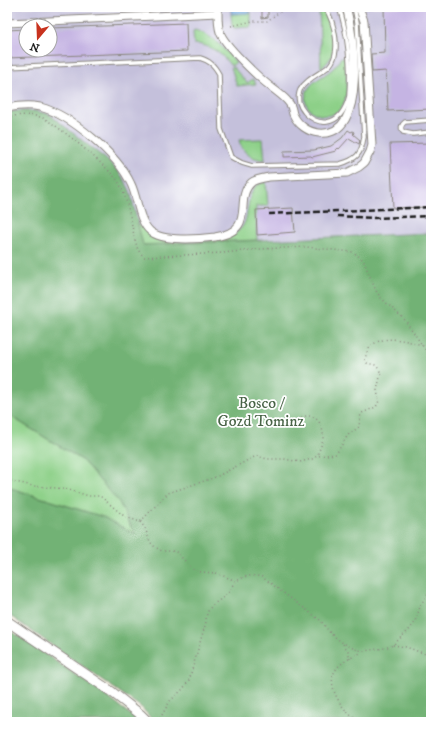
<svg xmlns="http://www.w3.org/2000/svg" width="438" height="729" font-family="'IM FELL DW Pica',serif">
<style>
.industrial{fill:#c4c0db;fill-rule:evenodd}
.green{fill:#8dd088;stroke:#547652}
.forest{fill:#72b274;stroke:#476748}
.water{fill:#70a9e0;stroke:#46627e}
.building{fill:#c5b4e3}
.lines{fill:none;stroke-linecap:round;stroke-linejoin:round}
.lane-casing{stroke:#8a867f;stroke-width:5.5}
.street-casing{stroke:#8a867f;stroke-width:9}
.secondary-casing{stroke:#8a867f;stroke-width:11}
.path{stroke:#8a867f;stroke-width:1.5;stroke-dasharray:1 3;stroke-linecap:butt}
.lane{stroke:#fff;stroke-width:3.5}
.street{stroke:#fff;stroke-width:7}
.secondary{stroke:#fff;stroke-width:9}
.rail{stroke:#1c1c1c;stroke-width:2.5;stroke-dasharray:6 3;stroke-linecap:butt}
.labels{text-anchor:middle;stroke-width:3.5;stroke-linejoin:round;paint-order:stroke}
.park-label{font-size:16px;fill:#496447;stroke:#fff}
</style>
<rect width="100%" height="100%" fill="#fff"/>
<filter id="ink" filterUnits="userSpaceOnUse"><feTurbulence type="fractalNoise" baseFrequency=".025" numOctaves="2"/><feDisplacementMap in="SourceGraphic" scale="8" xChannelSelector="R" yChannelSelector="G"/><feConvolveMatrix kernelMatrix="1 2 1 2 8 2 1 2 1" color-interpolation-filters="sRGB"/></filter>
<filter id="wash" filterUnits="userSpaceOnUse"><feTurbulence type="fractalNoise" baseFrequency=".012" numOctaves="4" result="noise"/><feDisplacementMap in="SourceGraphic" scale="16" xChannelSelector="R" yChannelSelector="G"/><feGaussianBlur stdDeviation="0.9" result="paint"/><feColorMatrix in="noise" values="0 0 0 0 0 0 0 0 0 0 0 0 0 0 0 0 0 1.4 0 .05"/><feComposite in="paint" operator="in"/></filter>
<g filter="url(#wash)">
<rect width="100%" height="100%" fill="#f8f1e2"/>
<path class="industrial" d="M 7,7 L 431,7 L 431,233 L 143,245 L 130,191 L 117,169 L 107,160 L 49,114 L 28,110 L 7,112 ZM 26,26 L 50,26 L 50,50 L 26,50 Z"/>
<g class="green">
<path d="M 319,7 L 322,7 C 332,25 343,53 321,68 Z"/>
<polygon points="251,13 251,27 234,28 232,26 231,14"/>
<path d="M 195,30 C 213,35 224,49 236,62 L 233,65 L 230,65 C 222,53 208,44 194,44 L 193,31 Z"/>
<path d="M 341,57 L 345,58 C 346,72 349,89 344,103 C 335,126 297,115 307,91 C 313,77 334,75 341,57 Z"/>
<polygon points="231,67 233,67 247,83 253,79 256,84 237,86"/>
<path d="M 260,139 L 263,139 L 265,160 C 252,159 242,153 239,140 Z"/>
<path d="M 266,182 L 268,206 L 256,206 L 257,240 L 143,245 L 137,223 C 145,229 150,237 159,240 C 170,243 212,241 224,238 C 231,237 237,233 242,227 C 252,214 243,185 266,182 Z"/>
<polygon points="7,414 82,460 119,502 135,535 103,517 7,487"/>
</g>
<g class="forest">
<polygon points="17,111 35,111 49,114 107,160 117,170 124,179 130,191 143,245 431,233 431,722 154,722 142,708 118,691 7,614 7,487 103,517 135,534 119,502 82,460 7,414 7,112"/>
<polygon points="7,628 91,685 134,717 138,722 7,722"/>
</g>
<polygon class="water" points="231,7 250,7 251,13 231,14"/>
<g id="blocks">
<g class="building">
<polygon points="262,7 268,7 268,17 262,18"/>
<polygon points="384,7 431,7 431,109 388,111 386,71 372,72 371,54 385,53"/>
<polygon points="186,23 187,51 7,58 7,30 26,29 26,50 50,50 50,28"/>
<polygon points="348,130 351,132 353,131 354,133 353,134 360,140 359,144 349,138 339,149 338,148 336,150 336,151 312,157 311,156 284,157 284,151 314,150 331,146 342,138"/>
<polygon points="431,143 431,207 393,208 390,144"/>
<polygon points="293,208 295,232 257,235 256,210"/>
</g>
</g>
</g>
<g filter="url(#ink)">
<use href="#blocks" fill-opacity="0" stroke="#8a867f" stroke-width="1"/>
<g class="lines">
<defs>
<g id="lane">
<path d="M 325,7 C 334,22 343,53 328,67 C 319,74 305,80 300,90 C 293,106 311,124 327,122 C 340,120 346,108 349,96 C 351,67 348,35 339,7"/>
<path d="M 7,67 L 200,58 C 210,61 214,65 219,74 L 221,129 L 231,157 L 242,163 L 252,166 L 340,164 C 357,159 361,155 364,137 L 357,22 L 354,7"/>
<path d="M 431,120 L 405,122 C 401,125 400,128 403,132 L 413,134 L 431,132"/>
</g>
<g id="street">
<path d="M 7,23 L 218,13 C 218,19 218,26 220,32 C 224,45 259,78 271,87 C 277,92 285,97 289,103 C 292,106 292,111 293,114 C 298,125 308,132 319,133 C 369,138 354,34 346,7"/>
<path d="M 7,108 C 17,106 30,105 40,107 C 71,115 118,155 131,184 C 138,198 138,220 150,231 C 162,242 199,239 215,237 C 259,230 232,199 252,182 C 256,179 263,178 269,177 L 347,173 L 359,167 L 364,163 L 370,152 L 372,145 L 364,21 L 359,7"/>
</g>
<polyline id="secondary" points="7,621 112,692 140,714 148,722"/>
</defs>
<use href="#lane" class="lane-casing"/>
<use href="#street" class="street-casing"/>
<use href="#secondary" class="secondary-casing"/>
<g class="path">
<polyline points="231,26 253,21 267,21 281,11"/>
<path d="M 7,117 C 18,115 33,114 43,118 C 58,125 111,169 119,183 C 130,203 131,229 138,250 L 144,257 L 223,253 L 260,249 L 306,247 L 353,252 L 361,258 L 364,262 L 376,291 L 381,298 L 405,320 L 431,358"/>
<path d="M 298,420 C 301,418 304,416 307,416 C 318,415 324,428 323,437 C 323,443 319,450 317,456"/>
<path d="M 7,480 L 33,486 L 56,488 L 69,490 L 89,496 L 100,496 L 124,516 L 140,522 L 168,493 L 216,477 L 252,458 L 257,456 L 267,459 L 284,459 L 300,462 L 312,459 L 317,456 L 336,454 L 348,435 L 359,427 L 360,417 L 362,413 L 376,407 L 379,401 L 377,390 L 381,373 L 378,368 L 375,365 L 367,363 L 365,360 C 369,331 402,339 422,345"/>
<polyline points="140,522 145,528 150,542 155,547 162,551 175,551 194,570 201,572 216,573 236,581"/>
<polyline points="431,554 428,560 431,570"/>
<polyline points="343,644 348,651 350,659"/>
<polyline points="393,645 406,647 431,656"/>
<path d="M 158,722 L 170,701 L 183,689 L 189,680 L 206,622 C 206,604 217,604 227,594 C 230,592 230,589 232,586 C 240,576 251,574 262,577 L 320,620 L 331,634 L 343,643 L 355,649 L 363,651 L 385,648 L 393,645 L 410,629 L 415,622 L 421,604 L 431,589"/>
<path d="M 361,722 C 346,716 325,688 335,671 C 340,662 353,657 362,652"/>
</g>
<use href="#lane" class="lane"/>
<use href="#street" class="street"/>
<use href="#secondary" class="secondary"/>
<g class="rail">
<polyline points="269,214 431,207"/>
<polyline points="337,216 373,218 431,216"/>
</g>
</g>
</g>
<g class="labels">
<g class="park-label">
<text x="261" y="408">Bosco /<tspan x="261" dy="18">Gozd Tominz</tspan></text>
</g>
</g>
<rect width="438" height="729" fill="none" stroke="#fff" stroke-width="24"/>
<g transform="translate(38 38) rotate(199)"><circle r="19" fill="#ffffff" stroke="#a4a4a4"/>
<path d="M0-3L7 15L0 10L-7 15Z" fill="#c8321e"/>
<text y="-6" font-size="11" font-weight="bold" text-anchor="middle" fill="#1c1c1c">N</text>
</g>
</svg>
